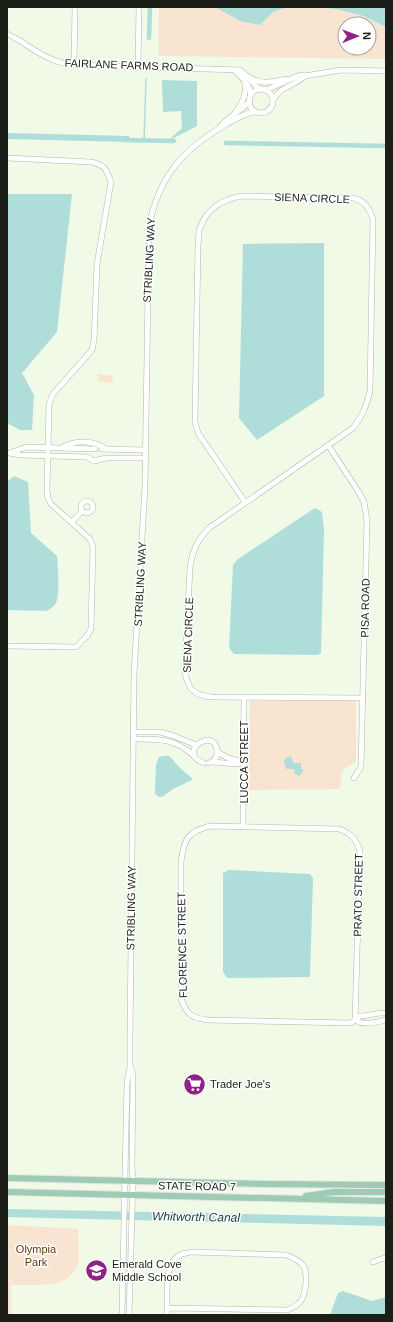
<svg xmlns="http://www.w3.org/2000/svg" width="393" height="1322" font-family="Arial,sans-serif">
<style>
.green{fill:#f9e4d1;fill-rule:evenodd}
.water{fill:#afddda}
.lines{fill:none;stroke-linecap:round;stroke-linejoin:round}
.stream{stroke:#afddda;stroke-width:1.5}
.canal{stroke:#afddda;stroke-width:4.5}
.minor-casing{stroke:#afb8a6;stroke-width:6}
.major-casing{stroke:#e4e4e3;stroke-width:8}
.minor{stroke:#fff;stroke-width:5}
.major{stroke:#9dcbb3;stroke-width:6}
.labels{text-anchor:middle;stroke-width:3;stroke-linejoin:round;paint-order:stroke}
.street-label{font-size:11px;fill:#1c1f18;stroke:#fff}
.poi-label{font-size:11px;fill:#1c1f18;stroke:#fff;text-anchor:start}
.park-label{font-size:11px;fill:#5e390b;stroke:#fff}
.water-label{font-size:12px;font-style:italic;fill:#184240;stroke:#fff}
</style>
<rect width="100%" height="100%" fill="#f0fae6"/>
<g class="green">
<path d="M 159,7 L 215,7 L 260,25 C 264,21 268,15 273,12 C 293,1 343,9 364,17 C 371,20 379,24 386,27 L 386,59 L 159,56 ZM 345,24 L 369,24 L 369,48 L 345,48 Z"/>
<polygon points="98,374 113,376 112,383 97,381"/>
<polygon points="250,701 356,701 356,761 342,771 340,789 248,790"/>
<path d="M 7,1225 L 78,1229 C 78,1237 80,1258 78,1264 C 68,1291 33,1284 11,1285 L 11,1315 L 7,1315 Z"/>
</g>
<g class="water">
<polygon points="215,7 288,7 273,12 260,25 240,21"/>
<polygon points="316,7 386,7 386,27 363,16 335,9"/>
<polygon points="162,80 197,81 197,126 168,141 182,128 181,111 163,112"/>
<polygon points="7,133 129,136 129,142 7,139"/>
<polygon points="7,194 72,194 57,332 22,373 34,395 32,430 20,430 7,423"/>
<polygon points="324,243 324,396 257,440 239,418 243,244"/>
<path d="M 14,476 L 28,482 L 31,533 L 57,556 C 58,567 60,594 56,603 C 54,607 50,609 46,611 L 7,610 L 7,482 Z"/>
<polygon points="315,508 322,512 324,530 321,653 318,655 234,654 229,648 233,565 238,559"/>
<polygon points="163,756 169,756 171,758 181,769 193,779 192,780 173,789 162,797 159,797 155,794 155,791 156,765 159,757"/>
<polygon points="290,756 292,758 293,763 301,763 301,769 303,769 303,772 299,776 295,774 294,769 286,769 284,760 287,757"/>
<polygon points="229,870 310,874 313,878 310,977 227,978 223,972 223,873"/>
<polygon points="7,1209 386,1217 386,1226 7,1217"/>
<polygon points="343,1291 372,1301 386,1297 386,1315 330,1315 338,1293"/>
</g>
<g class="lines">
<polyline class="stream" points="144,141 146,79"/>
<g class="canal">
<polyline points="149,38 150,7"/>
<polyline points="123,140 174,141"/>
<polyline points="226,143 386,146"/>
</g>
<defs>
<g id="minor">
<path d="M 7,34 C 22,40 34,52 49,58 C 57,62 65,64 74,65 L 240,70 C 248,75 252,84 260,89"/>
<polyline points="74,65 75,7"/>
<polyline points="138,66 139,7"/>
<path d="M 235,70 C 242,80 249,81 251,95"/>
<path d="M 249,77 C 261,85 272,82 286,79"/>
<circle cx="261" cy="101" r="12"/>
<polyline points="266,90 300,75 305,76 341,70 386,71"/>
<path d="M 273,100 C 283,84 293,87 305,76"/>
<path d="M 235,113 C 243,102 248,93 244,79"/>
<path d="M 219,128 C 227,117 241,112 250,101"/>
<path d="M 7,158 L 91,162 C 105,165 106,169 111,182 L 97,264 L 94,341 L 92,350 L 53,394 L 49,404 L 47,491 L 48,498 L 51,504 L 90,539 L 93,547 L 91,629 L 87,636 L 76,647 L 7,646"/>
<polyline points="328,445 358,491 364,502 367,520 361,767 354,778"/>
<path d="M 63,447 C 76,440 93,440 106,449"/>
<polyline points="102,449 145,450"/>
<polyline points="10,453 20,455 87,457 94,461 106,458 145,458"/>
<polyline points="10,453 26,447 95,449"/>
<circle cx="87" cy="507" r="6"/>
<path d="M 245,502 L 198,433 L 195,422 L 198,244 C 199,239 198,232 200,228 C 207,208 222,200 241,196 L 353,198 C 365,201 369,208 373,219 L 370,391 C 366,407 363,415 353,428 L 209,528 C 197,541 193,549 190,567 L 185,672 C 188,689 193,695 211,697 L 363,698"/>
<polyline points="72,522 82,511"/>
<polyline points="134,732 160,732 174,736 196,745"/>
<path d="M 134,739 C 159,739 175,738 194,756"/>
<polyline points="217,752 228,758 243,762"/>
<polyline points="212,762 237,764 243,762"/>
<path d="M 204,763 C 175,753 215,725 217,751 C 218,757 214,761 209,763"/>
<polyline points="243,827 244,697"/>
<path d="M 355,1020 L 360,851 C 356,839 351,833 339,829 L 210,826 C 187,832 184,839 181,862 L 181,998 C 186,1014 191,1018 208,1020 L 351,1023 L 360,1016 C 370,1016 376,1012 386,1013"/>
<path d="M 355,1020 C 364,1026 376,1022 386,1020"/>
<polyline points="373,1262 381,1259 386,1258"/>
<polyline points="122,1315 127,1083 130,1067"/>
<path d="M 129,1315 L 133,1181 L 132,1166 L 133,1074 L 130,1066 L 130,1037 L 134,674 L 145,486 L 149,227 C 158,178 182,150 225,125 C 235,120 243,113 255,112"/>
<path d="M 167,1315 C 168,1298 162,1261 182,1254 C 185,1253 188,1253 191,1252 L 286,1255 C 292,1257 300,1261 304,1267 C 308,1276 306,1298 298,1304 C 295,1307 291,1308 287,1310 L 168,1308"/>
</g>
<g id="major">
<polyline points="7,1178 262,1184 386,1185"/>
<polyline points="7,1192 386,1201"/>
<polyline points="306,1196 334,1192 386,1192"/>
</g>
</defs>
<use href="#minor" class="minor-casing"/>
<use href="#major" class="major-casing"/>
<use href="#minor" class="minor"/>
<use href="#major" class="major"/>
</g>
<defs>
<symbol id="supermarket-disc" viewBox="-11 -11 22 22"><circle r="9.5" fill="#8e2387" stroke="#fff"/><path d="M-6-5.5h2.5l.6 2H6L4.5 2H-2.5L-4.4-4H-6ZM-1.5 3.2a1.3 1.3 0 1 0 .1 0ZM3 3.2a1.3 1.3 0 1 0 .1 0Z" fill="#fff"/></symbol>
<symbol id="school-disc" viewBox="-11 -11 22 22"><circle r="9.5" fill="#8e2387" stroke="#fff"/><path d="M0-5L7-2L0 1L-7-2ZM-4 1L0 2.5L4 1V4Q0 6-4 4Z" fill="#fff"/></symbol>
</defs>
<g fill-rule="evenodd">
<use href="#supermarket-disc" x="182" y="1072" width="25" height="25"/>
<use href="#school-disc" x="84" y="1258" width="25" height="25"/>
</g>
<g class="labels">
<g class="street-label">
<text transform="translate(129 65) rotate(2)" y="4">FAIRLANE FARMS ROAD</text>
<text transform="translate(312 198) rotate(2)" y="4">SIENA CIRCLE</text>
<text transform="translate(149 260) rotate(-87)" y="4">STRIBLING WAY</text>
<text transform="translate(140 584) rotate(-87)" y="4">STRIBLING WAY</text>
<text transform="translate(365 608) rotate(-89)" y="4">PISA ROAD</text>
<text transform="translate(188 635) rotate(-88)" y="4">SIENA CIRCLE</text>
<text transform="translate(244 762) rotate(-90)" y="4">LUCCA STREET</text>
<text transform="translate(358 895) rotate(-89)" y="4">PRATO STREET</text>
<text transform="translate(131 908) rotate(-89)" y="4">STRIBLING WAY</text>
<text transform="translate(182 945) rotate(-91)" y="4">FLORENCE STREET</text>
<text transform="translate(197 1186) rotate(1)" y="4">STATE ROAD 7</text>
</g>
<g class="poi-label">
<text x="210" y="1088">Trader Joe's</text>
<text x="112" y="1268">Emerald Cove<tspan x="112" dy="13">Middle School</tspan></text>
</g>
<g class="park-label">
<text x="36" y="1253">Olympia<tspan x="36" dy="13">Park</tspan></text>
</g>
<g class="water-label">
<text transform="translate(196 1217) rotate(1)" y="4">Whitworth Canal</text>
</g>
</g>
<rect width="393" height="1322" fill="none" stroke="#1c1f18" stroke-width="16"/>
<g transform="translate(357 36) rotate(89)"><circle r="19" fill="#ffffff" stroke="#a4a5a3"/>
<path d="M0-3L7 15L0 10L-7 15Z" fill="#8e2387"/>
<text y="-6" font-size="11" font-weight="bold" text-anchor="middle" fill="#1c1f18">N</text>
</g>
</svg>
